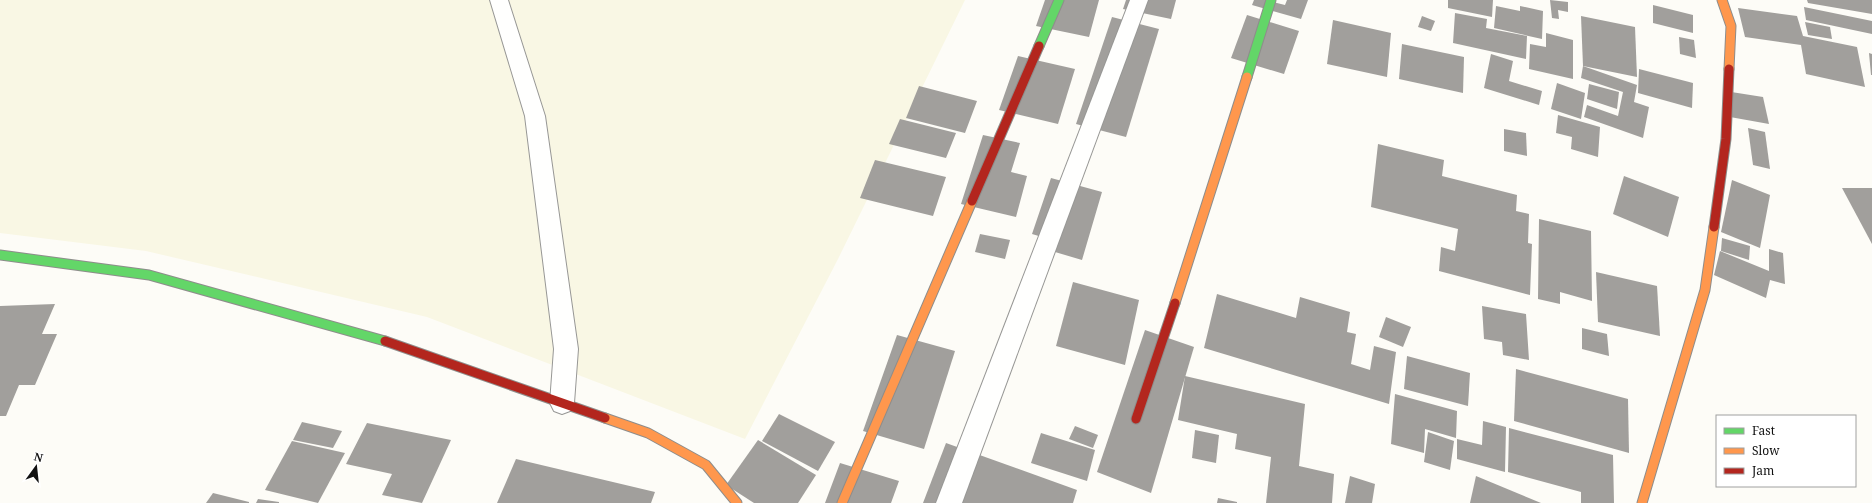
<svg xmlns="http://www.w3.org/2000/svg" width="1872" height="503" font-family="'Noto Serif',serif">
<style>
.farmland{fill:#f9f7e4}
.building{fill:#a19f9c}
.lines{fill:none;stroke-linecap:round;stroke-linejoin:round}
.street-casing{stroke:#979795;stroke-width:2}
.fast-casing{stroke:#8e8d8b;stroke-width:11}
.slow-casing{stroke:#8e8d8b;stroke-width:11}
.jam-casing{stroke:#8e8d8b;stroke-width:11}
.street{fill:#fffffe;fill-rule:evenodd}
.fast{stroke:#63d668;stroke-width:9}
.slow{stroke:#ff974d;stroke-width:9}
.jam{stroke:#b3261e;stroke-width:9}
</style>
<rect width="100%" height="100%" fill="#fdfcf7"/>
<polygon class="farmland" points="0,0 965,0 838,259 745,439 427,317 146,251 0,233"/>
<g class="building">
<polygon points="1045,0 1099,0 1089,37 1036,26"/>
<polygon points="1126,0 1176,0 1171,19 1123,9"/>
<polygon points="1254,0 1273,0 1273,2 1285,5 1287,0 1308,0 1301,19 1252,5"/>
<polygon points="1448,0 1493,0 1492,17 1448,8"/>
<polygon points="1550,0 1568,2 1568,12 1558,10 1559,19 1552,18"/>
<polygon points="1807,0 1872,0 1872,14 1808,3"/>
<polygon points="1653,5 1693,15 1693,33 1653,23"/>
<polygon points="1496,6 1520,11 1520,6 1543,11 1542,39 1494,28"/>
<polygon points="1804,7 1872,21 1872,34 1806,20"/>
<polygon points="1738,8 1797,16 1803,36 1857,47 1865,87 1806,74 1801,45 1745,37"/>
<polygon points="1455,13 1487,19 1486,28 1527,36 1526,59 1453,43"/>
<polygon points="1247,15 1299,31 1284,74 1231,58"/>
<polygon points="1422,16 1435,21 1431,31 1418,27"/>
<polygon points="1581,16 1635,27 1637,77 1583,66"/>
<polygon points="1112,17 1159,29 1126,137 1076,124"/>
<polygon points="1333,20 1391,33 1387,77 1327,64"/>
<polygon points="1805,22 1830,27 1832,39 1808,35"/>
<polygon points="1546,33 1573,40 1573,79 1529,69 1530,44 1546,47"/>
<polygon points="1679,37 1694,40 1696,58 1680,54"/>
<polygon points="1402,44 1464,57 1463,93 1399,79"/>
<polygon points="1869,53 1872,54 1872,75 1871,75"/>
<polygon points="1491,54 1513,61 1509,81 1542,91 1539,105 1484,88"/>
<polygon points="1018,56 1075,69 1058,124 999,110"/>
<polygon points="1583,66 1637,85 1634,102 1649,107 1643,138 1584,117 1587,105 1618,116 1623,92 1581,78"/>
<polygon points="1639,69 1693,83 1692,108 1638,93"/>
<polygon points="1557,83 1585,93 1581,119 1551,109"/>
<polygon points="1589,84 1619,92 1617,109 1587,99"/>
<polygon points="919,86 977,101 965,133 906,118"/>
<polygon points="1725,91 1763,97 1769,124 1730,117"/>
<polygon points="1558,115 1600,127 1598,157 1571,149 1572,137 1556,133"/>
<polygon points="900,119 956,133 946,158 889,144"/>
<polygon points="1748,128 1765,132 1770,169 1753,165"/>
<polygon points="1504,129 1526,133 1527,156 1504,151"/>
<polygon points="983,135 1020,143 1011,172 1027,176 1016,217 961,204"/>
<polygon points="1378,144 1444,160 1442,176 1517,195 1516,211 1529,214 1528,243 1532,244 1530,295 1439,271 1441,247 1455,251 1458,229 1371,207"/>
<polygon points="875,160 946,177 933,216 860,198"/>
<polygon points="1624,176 1679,197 1668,237 1613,214"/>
<polygon points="1051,178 1102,192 1082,260 1055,252 1059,242 1032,234"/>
<polygon points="1732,180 1770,195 1760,248 1721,232"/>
<polygon points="1842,188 1872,188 1872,244"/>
<polygon points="1539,219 1591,231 1592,301 1560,292 1560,304 1538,299"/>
<polygon points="980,234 1010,240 1005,259 975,252"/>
<polygon points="1722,238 1750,246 1749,260 1721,251"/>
<polygon points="1769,249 1783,253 1785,284 1770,280 1766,298 1714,275 1720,251 1769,271"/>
<polygon points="1596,272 1657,286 1660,336 1598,322"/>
<polygon points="1073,282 1139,300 1125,365 1056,346"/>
<polygon points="1217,294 1296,318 1300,297 1350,312 1347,332 1356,334 1351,364 1370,370 1374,346 1396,352 1389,404 1204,348"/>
<polygon points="55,304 42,334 57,334 35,385 19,385 6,416 0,416 0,306"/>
<polygon points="1482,306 1526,314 1529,360 1503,355 1502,342 1484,339"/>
<polygon points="1386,317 1411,327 1403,347 1379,337"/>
<polygon points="1582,328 1607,334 1609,356 1582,349"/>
<polygon points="1145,330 1194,347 1151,493 1097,472"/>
<polygon points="897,335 955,351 924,449 863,431"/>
<polygon points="1407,356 1470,373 1468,406 1404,389"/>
<polygon points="1516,369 1628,399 1629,453 1514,421"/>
<polygon points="1185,376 1305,404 1299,466 1334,474 1332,503 1266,503 1271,457 1235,449 1237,434 1178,420"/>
<polygon points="1395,394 1457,411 1456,438 1425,429 1424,453 1391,444"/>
<polygon points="779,414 835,442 818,471 762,441"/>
<polygon points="1483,421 1506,427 1505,472 1457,459 1457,439 1482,445"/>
<polygon points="302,422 342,431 333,448 293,440"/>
<polygon points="367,423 451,440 422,503 382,495 392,474 346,464"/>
<polygon points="1075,426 1098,435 1093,448 1069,439"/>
<polygon points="1509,428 1613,455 1614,503 1581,503 1581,492 1508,472"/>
<polygon points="1195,430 1219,435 1216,463 1192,458"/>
<polygon points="1428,432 1454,441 1450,470 1424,462"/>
<polygon points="1041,433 1095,450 1087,481 1031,463"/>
<polygon points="758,440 816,475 798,503 754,503 726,485"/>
<polygon points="292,441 345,453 318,503 265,490"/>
<polygon points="946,443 1077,490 1073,503 923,503"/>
<polygon points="516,459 655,492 651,503 497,503"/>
<polygon points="840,463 899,481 891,503 825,503"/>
<polygon points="1350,476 1375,484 1372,503 1345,503"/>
<polygon points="1476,476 1541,503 1470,503"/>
<polygon points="213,493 249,502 249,503 206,503"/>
<polygon points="1218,498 1237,502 1237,503 1217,503"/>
<polygon points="258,499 279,502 279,503 256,503"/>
</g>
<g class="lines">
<defs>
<g id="street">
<polygon points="490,0 508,0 545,116 578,349 574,403 570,411 562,414 554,411 550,403 554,349 525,116"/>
<polygon points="1130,0 1148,0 962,503 936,503"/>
</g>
<g id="fast">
<polyline points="1039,46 1059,0"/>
<polyline points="1247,77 1271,0"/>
<polyline points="0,255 149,275 385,341"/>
</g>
<g id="slow">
<polyline points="1722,0 1731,26 1729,69"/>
<polyline points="1175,303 1247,77"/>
<polyline points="605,418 648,433 706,465 737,503"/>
<polyline points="842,503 972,201"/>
<polyline points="1642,503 1705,290 1714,227"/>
</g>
<g id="jam">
<polyline points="972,201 1039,46"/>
<polyline points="1714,227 1726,139 1729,69"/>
<polyline points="385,341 605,418"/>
<polyline points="1136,419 1175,303"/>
</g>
</defs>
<use href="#street" class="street-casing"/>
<use href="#fast" class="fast-casing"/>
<use href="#slow" class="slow-casing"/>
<use href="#jam" class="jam-casing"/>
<use href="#street" class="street"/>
<use href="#fast" class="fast"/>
<use href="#slow" class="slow"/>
<use href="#jam" class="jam"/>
</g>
<rect x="1716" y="415" width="140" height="72" fill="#ffffff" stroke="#a0a0a0"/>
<rect x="1724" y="428" width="20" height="6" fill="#63d668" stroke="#a0a0a0"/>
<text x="1752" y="435" font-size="12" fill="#111111">Fast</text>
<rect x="1724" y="448" width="20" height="6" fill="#ff974d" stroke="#a0a0a0"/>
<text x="1752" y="455" font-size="12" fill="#111111">Slow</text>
<rect x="1724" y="468" width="20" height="6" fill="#b3261e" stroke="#a0a0a0"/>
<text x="1752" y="475" font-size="12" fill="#111111">Jam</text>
<g transform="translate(36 467) rotate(15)" stroke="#ffffff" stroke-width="3" paint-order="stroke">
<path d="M0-3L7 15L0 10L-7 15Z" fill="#111111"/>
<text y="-6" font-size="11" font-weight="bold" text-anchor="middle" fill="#111111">N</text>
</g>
</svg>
